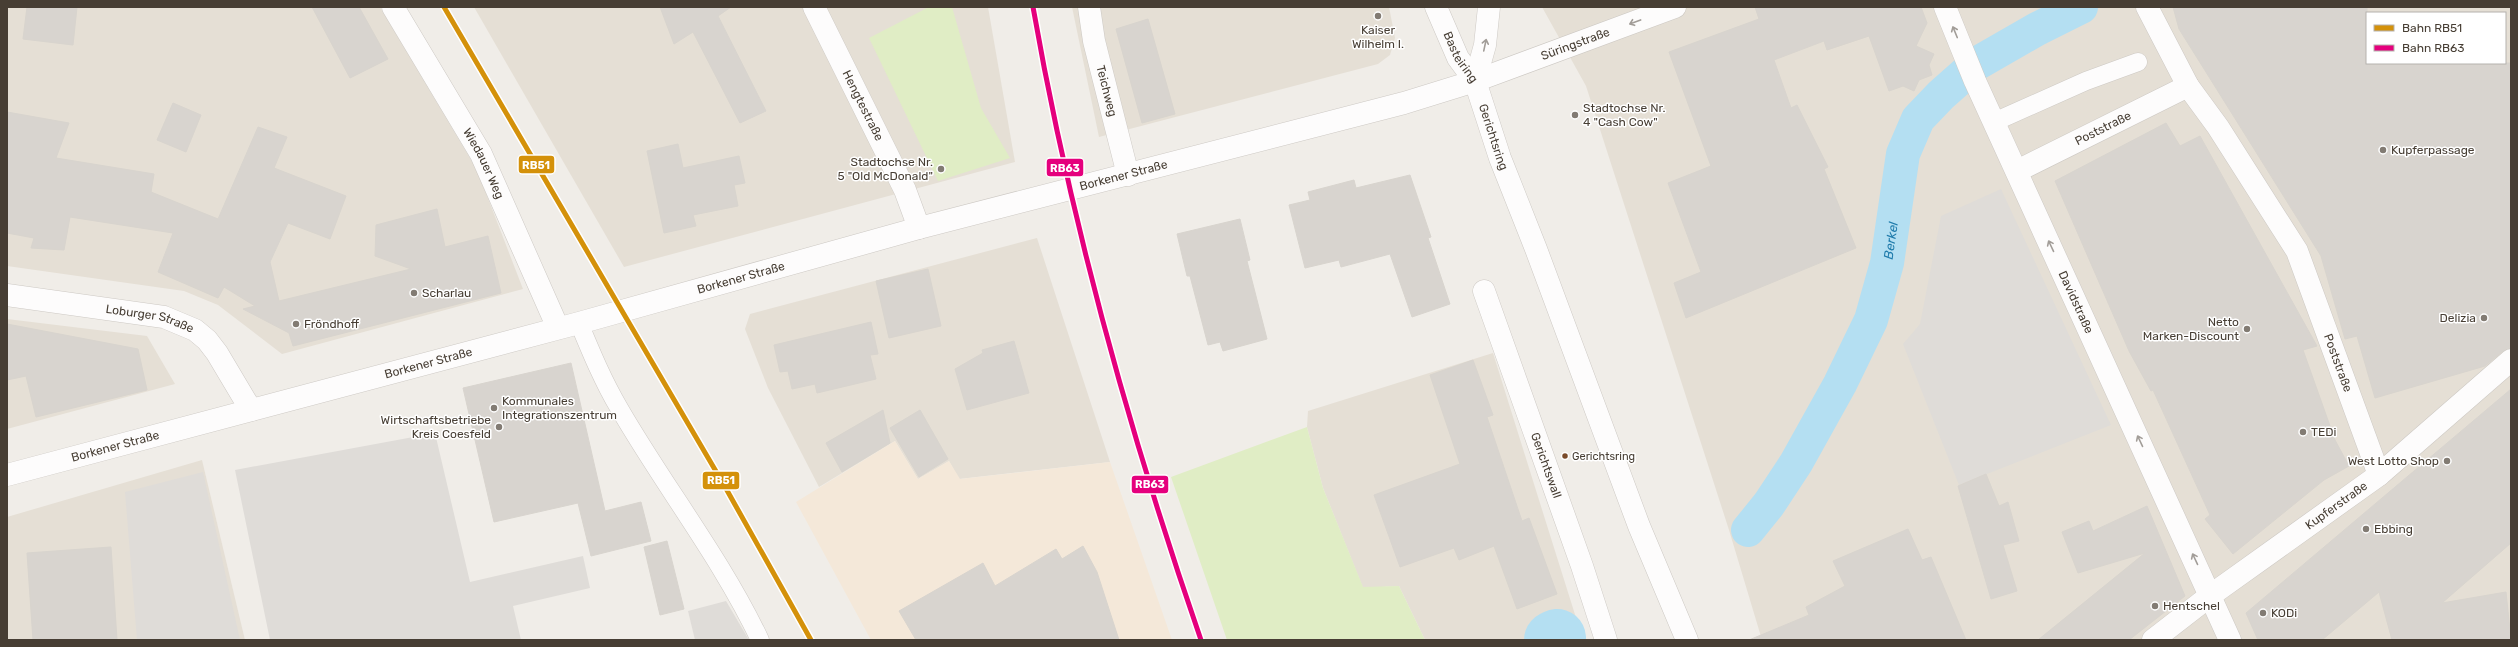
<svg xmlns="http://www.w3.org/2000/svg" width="2518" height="647" font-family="Rubik,sans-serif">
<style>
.residential{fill:#e5dfd5;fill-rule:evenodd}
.commercial{fill:#f4e8d9}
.green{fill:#e0edc5}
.parking{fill:#dfdcd8}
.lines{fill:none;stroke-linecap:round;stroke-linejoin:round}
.canal{stroke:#b4dff2;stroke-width:34}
.river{stroke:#b4dff2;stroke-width:58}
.building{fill:#d8d4cf;stroke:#d8d4ce}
.service-casing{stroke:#cdc9c4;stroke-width:19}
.pedestrian-casing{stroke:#cdc9c4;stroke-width:23}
.minor-casing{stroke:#cdc9c4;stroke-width:23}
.tertiary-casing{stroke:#cdc9c4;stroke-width:23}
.service{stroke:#fdfcfc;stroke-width:18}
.pedestrian{stroke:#fdfcfc;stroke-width:22}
.minor{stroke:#fdfcfc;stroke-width:22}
.tertiary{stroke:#fdfcfc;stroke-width:22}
.rail-1-casing{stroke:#fff;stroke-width:8}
.rail-2-casing{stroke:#fff;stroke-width:8}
.rail-1{stroke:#d4910a;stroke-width:5}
.rail-2{stroke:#e5007d;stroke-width:5}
.oneway{stroke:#a29d98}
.poi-dot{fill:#827b73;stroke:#fff;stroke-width:1.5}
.bus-dot{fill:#7a4b2a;stroke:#fff;stroke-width:1.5}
.labels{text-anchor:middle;stroke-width:3;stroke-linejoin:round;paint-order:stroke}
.bus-label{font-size:11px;fill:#473e34;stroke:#fff;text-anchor:start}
.poi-label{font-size:12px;fill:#473e34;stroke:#fff;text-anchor:start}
.street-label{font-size:12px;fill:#473e34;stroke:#fff}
.water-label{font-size:13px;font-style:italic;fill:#207cac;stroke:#fff}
.line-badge{stroke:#fff;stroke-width:1.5}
.badge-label{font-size:11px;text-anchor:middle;font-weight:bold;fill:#fff}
</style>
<rect width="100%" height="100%" fill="#f0ede8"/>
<g class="residential">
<polygon points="7,7 380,7 477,170 523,289 282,354 218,305 184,291 7,266"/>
<polygon points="474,7 988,7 1015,162 624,267"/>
<polygon points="1072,7 1389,7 1395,38 1390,55 1378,64 1099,137"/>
<path d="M 1542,7 L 2511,7 L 2511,640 L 1762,640 L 1729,530 L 1586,86 ZM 2367,13 L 2505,13 L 2505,63 L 2367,63 Z"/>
<polygon points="1037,238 1110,462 959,479 949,461 918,479 895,441 819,487 768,388 745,329 750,314"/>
<polygon points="7,319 147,336 175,384 7,429"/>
<polygon points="1493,353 1539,500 1583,640 1425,640 1399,586 1363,588 1323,488 1307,427 1308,411"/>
<polygon points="202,460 245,640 7,640 7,517"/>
</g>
<polygon class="commercial" points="895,441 918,479 949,461 960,479 1110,462 1172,640 871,640 796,502"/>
<g class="green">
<polygon points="929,7 952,7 981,108 1010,158 938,181 869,38"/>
<polygon points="1307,427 1323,488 1363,587 1399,586 1425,640 1227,640 1171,477"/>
</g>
<g class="parking">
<polygon points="2001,189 2111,425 1959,485 1903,344 1920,324 1941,216"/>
<polygon points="435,433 470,582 583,556 590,588 513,606 521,640 270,640 235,470"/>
<polygon points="203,472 240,640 137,640 125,492"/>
<polygon points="726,601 749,640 695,640 688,611"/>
</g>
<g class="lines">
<path class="canal" id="s1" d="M 1748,530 L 1769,504 L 1796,463 L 1840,384 L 1871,320 L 1887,263 L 1903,154 L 1918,119 L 1941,95 L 1976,64 L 2037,29 L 2081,7"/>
<polyline class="river" points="1553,640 1557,638"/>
</g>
<g class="building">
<polygon points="27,7 77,7 73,45 23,39"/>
<polygon points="312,7 359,7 388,59 350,78"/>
<polygon points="660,7 731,7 718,16 766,111 740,123 693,32 674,44"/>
<polygon points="1755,7 1921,7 1927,23 1916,46 1934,54 1929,65 1932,75 1919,80 1914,91 1903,86 1889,91 1869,36 1827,50 1824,41 1774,60 1791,108 1797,105 1828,167 1824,169 1856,248 1686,318 1674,283 1701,272 1668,183 1711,166 1669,52 1759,19"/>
<polygon points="2173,7 2367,7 2367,63 2511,63 2511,348 2503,351 2485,366 2375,398 2357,336 2345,339 2321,256 2179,29"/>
<polygon points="1148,19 1175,114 1142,123 1116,29"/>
<polygon points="173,103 201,115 186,152 157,140"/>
<polygon points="7,112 69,123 56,158 154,174 151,192 218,219 258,127 287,137 274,168 346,196 330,239 288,223 270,262 279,301 411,269 375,256 376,225 437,209 445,247 488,236 501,293 293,346 289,333 243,309 255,306 224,287 218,298 158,272 173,233 70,217 64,250 31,248 34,238 7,233"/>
<polygon points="2166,123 2180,146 2200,136 2317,346 2303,350 2335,440 2349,466 2324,480 2233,554 2205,519 2210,515 2153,390 2151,391 2129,351 2055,181"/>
<polygon points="678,144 683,168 739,156 745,183 734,185 738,206 693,215 696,226 664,233 647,151"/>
<polygon points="1410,175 1431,237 1428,238 1450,304 1412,317 1390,254 1341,267 1339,260 1305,268 1289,205 1310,200 1308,192 1354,180 1356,188"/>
<polygon points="1240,219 1250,260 1247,261 1267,339 1223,351 1220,342 1208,345 1190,276 1187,276 1177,234"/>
<polygon points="928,269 941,326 889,338 876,281"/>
<polygon points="871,322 878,354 870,355 876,379 817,393 815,384 792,389 788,371 780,372 774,345"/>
<polygon points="7,324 138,349 147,390 36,417 26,376 7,380"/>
<polygon points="1014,341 1029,393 967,410 955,369 983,353 982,350"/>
<polygon points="1473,360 1493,415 1487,417 1522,521 1529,518 1557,594 1517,609 1494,546 1459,560 1454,548 1400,567 1374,495 1460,464 1430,375"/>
<polygon points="571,363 605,511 641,502 651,541 591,556 578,503 494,522 463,388"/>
<polygon points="2511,389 2511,543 2442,603 2506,592 2511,640 2392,640 2379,592 2322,640 2258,640 2246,613"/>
<polygon points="883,410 890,443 842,472 826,443"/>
<polygon points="920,410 948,459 919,477 890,428"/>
<polygon points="1986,474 1999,506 2008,502 2019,541 2003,545 2017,591 1991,599 1958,486"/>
<polygon points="2147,506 2185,596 2129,640 2038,640 2145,553 2078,573 2062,532 2089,521 2093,531"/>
<polygon points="1908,529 1922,560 1931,557 1966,640 1749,640 1809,615 1806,607 1845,586 1833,561"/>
<polygon points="667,541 684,609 660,615 644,547"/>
<polygon points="1083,546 1097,572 1119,640 916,640 899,611 983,563 995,586 1056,549 1062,559"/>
<polygon points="111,547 117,640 33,640 27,553"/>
</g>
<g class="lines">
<defs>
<g id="service">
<polyline points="1994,122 2086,81 2138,62"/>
<path d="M 579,323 C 591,352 603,381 619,408 C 664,486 721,558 760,640"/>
</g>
<g id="pedestrian">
<path id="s2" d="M 2147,7 L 2188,86 L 2218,127 L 2297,251 L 2379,475"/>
<path id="s3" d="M 2211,595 L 2379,475 L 2511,360"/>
</g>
<g id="minor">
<path id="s4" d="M 393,7 L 481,154 L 558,328"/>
<path id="s5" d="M 814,7 L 905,190 L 919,228"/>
<path id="s6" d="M 1089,7 L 1094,41 L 1128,175"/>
<path id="s7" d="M 1436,7 L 1458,58 L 1475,81"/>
<path id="s8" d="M 1945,7 L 1975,81 L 2230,640"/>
<path id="s9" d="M 1475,81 L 1675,7"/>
<polyline points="1475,81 1485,45 1489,7"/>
<path id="s10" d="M 2017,171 L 2188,86"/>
<path id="s11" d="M 1484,291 L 1582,566 L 1606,640"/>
<path id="s12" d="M 7,295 L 164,317 L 195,330 L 207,340 L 217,353 L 251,410"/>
<polyline points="2153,640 2211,595"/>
</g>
<g id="tertiary">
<path id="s13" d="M 7,475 L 579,323 L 919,228 L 1404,103 L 1475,81 L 1500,158 L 1536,249 L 1639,526 L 1687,640"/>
</g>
</defs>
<use href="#service" class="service-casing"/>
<use href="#pedestrian" class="pedestrian-casing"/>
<use href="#minor" class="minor-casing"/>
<use href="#tertiary" class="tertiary-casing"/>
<use href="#service" class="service"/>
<use href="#pedestrian" class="pedestrian"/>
<use href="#minor" class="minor"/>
<use href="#tertiary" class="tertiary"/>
<defs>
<polyline id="rail-1" points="444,7 724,485 811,640"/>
<path id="rail-2" d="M 1033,7 C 1071,224 1129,432 1201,640"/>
</defs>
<use href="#rail-1" class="rail-1-casing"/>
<use href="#rail-2" class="rail-2-casing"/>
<use href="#rail-1" class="rail-1"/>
<use href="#rail-2" class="rail-2"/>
</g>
<defs><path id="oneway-shaft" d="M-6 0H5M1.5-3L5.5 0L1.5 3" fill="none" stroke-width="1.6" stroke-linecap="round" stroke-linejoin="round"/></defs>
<g class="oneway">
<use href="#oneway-shaft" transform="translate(1635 22) rotate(160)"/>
<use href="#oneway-shaft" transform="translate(1955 32) rotate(-112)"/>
<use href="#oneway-shaft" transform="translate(1485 45) rotate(-78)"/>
<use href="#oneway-shaft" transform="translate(2051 246) rotate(-115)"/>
<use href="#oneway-shaft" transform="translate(2140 441) rotate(-115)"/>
<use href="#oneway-shaft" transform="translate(2195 559) rotate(-115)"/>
</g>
<g class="poi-dot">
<circle cx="1378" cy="16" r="4"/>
<circle cx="1575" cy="115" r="4"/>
<circle cx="2383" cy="150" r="4"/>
<circle cx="941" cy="169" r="4"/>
<circle cx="414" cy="293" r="4"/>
<circle cx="2484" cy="318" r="4"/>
<circle cx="296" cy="324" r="4"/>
<circle cx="2247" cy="329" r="4"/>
<circle cx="494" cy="408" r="4"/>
<circle cx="499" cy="427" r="4"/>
<circle cx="2303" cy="432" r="4"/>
<circle cx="2447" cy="461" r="4"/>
<circle cx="2366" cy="529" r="4"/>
<circle cx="2155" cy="606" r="4"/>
<circle cx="2263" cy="613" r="4"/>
</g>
<circle class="bus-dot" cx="1565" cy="456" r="3.5"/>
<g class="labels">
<g class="bus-label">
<text x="1572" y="460">Gerichtsring</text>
</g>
<g class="poi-label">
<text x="1378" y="34" text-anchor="middle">Kaiser<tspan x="1378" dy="14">Wilhelm I.</tspan></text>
<text x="1583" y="112">Stadtochse Nr.<tspan x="1583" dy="14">4 "Cash Cow"</tspan></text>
<text x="2391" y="154">Kupferpassage</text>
<text x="933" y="166" text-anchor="end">Stadtochse Nr.<tspan x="933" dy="14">5 "Old McDonald"</tspan></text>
<text x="422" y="297">Scharlau</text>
<text x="2476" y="322" text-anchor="end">Delizia</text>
<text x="2239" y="326" text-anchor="end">Netto<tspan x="2239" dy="14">Marken-Discount</tspan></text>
<text x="304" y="328">Fröndhoff</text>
<text x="502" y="405">Kommunales<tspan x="502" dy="14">Integrationszentrum</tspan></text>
<text x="491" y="424" text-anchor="end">Wirtschaftsbetriebe<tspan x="491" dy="14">Kreis Coesfeld</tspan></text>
<text x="2311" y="436">TEDi</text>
<text x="2439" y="465" text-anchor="end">West Lotto Shop</text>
<text x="2374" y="533">Ebbing</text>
<text x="2163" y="610">Hentschel</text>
<text x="2271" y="617">KODi</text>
</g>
<g class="street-label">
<text dy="4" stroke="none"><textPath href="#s9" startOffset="107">Süringstraße</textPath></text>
<text dy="4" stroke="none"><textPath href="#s7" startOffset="56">Basteiring</textPath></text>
<text dy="4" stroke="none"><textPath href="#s6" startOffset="86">Teichweg</textPath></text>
<text dy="4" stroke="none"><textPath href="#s5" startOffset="110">Hengtestraße</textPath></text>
<text dy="4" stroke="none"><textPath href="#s10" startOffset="96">Poststraße</textPath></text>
<text dy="4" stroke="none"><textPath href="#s13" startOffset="1579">Gerichtsring</textPath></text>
<text dy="4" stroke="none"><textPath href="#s4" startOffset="181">Wiedauer Weg</textPath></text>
<text dy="4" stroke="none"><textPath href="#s13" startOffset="1156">Borkener Straße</textPath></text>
<text dy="4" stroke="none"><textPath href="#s13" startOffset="760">Borkener Straße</textPath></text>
<text dy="4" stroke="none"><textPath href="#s8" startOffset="323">Davidstraße</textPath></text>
<text dy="4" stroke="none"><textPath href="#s12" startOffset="145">Loburger Straße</textPath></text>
<text dy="4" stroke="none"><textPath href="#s13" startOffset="436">Borkener Straße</textPath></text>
<text dy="4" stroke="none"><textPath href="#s2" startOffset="406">Poststraße</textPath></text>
<text dy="4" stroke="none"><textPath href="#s13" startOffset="112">Borkener Straße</textPath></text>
<text dy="4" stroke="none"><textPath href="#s11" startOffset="185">Gerichtswall</textPath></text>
<text dy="4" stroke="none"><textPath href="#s3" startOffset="154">Kupferstraße</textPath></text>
</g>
<g class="water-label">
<text dy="5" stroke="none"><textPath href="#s1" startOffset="326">Berkel</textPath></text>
</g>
</g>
<g class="line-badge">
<rect x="518" y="155" width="37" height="19" rx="4" fill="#d4910a"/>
<rect x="1046" y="158" width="38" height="19" rx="4" fill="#e5007d"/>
<rect x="702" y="471" width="38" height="19" rx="4" fill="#d4910a"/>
<rect x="1131" y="475" width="38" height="19" rx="4" fill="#e5007d"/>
</g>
<g class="badge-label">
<text x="536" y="169">RB51</text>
<text x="1065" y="172">RB63</text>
<text x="721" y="484">RB51</text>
<text x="1150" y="488">RB63</text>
</g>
<rect width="2518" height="647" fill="none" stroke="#473e34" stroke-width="16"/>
<rect x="2366" y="12" width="140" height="52" fill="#ffffff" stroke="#b5b2ae"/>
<rect x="2374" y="25" width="20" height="6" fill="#d4910a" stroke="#b5b2ae"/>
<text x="2402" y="32" font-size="12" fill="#473e34">Bahn RB51</text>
<rect x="2374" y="45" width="20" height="6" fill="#e5007d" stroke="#b5b2ae"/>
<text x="2402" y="52" font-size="12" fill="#473e34">Bahn RB63</text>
</svg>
